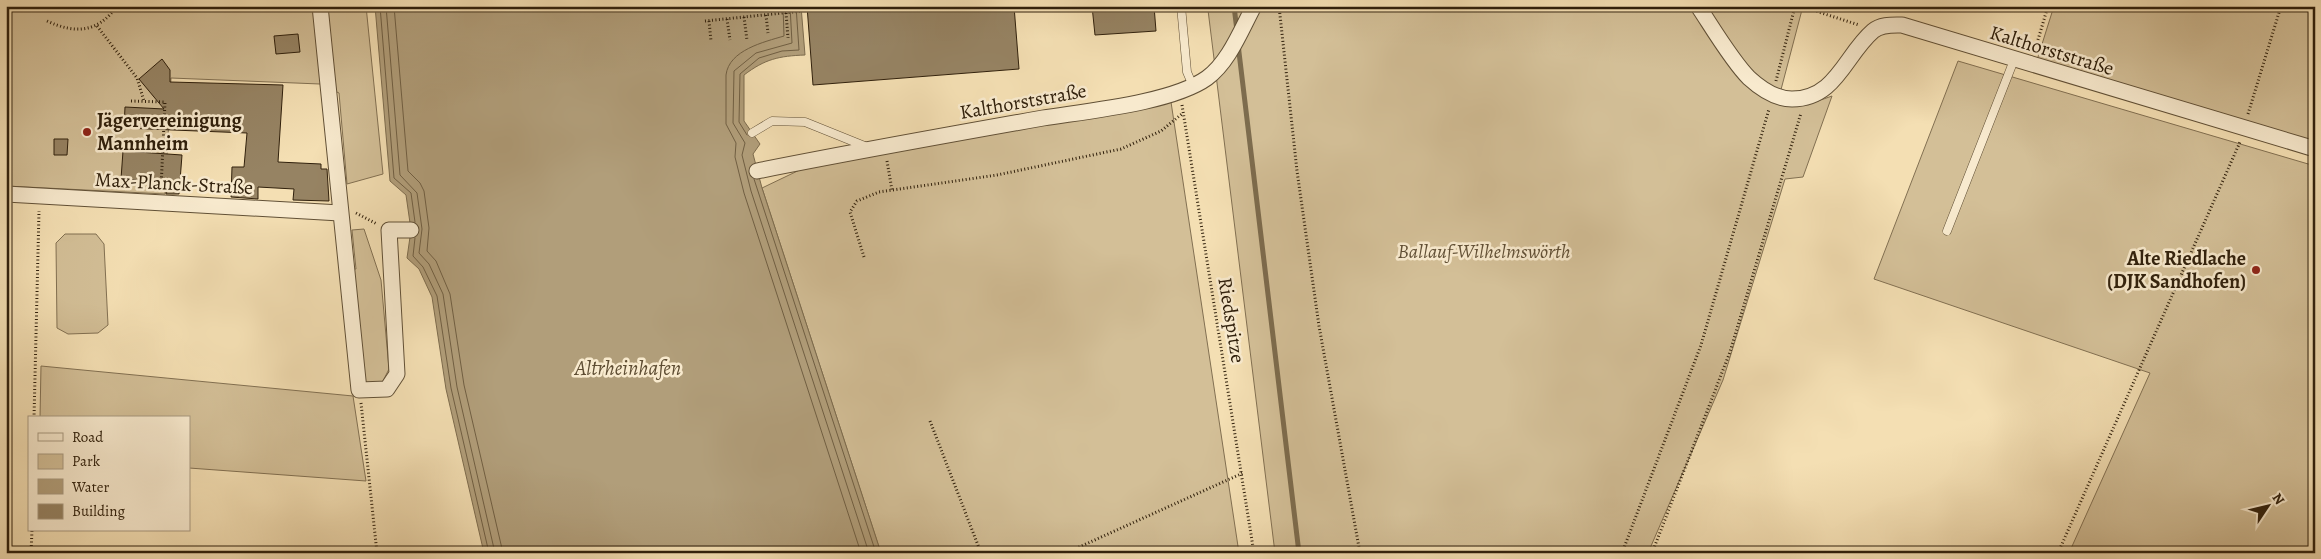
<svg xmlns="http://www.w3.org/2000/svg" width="2321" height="559" font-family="Alegreya,serif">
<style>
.green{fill:#d3bf97;stroke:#827052}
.water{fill:#b19e7a;stroke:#7d6c4e}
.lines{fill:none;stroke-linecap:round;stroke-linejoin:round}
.shore{stroke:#705f43;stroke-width:1}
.stream{stroke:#7d6c4e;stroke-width:5}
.building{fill:#968363;stroke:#30200c}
.service-casing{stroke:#615036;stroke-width:9}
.minor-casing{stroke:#615036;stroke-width:17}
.path{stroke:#30200c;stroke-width:3;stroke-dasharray:1 2.5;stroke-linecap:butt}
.service{stroke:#f8eace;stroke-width:8}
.minor{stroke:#f8eace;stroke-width:15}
.poi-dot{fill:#8f2418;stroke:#f8eace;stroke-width:2}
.labels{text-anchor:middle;stroke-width:5;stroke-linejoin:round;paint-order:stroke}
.street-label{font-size:20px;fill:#30200c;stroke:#f8eace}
.poi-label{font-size:20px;font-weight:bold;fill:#30200c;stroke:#f8eace;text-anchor:start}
.park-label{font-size:20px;font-style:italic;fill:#615036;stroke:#f8eace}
.water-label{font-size:21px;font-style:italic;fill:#5d4c32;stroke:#f8eace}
</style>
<rect width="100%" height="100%" fill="#f4dfb3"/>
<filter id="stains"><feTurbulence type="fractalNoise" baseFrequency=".004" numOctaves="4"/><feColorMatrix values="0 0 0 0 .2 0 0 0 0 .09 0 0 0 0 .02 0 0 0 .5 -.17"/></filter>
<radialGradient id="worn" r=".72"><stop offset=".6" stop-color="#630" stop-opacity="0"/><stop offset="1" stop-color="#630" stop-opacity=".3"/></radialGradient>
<g class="green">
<polygon points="6,6 366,6 383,174 347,184 339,93 320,84 171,78 165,194 6,186"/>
<path d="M 1199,6 L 1803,6 L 1778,101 C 1801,107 1810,104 1832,96 L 1803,177 L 1785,179 L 1723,380 L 1648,553 L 1275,553 L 1208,10 Z"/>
<polygon points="2054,6 2315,6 2315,144 2037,60"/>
<polygon points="1958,61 2315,166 2315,553 2069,553 2150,373 1874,279"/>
<polygon points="1171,102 1239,553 881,553 762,188 810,165"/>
<polygon points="364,229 381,280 389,369 381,385 363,387 353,269 356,269 352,230"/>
<polygon points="65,234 96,234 104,244 108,325 98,333 68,334 57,328 56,243"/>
<polygon points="41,366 353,396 366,481 189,468 189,418 40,418"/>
</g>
<path class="water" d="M 375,6 L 801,6 L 805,55 C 779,56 765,59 744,75 L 744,121 L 760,144 L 753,154 L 762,188 L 881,553 L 484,553 L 446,389 L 432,297 L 419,269 L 407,258 L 411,230 L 406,195 L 390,181 Z"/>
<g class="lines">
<g class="shore">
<polyline points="380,6 394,178 411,193 415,222"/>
<polyline points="386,6 400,175 417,193 422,229 419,253 429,264 443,294 457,387 495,553"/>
<polyline points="394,6 408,171 420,183 424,191 429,228 427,251 436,261 450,294 464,385 503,553"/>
<path d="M 783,6 L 784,36 C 764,42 729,50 726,75 L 726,124 L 736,143 L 735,157 L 744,193 L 861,553"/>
<polyline points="790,6 792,43 756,53 734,71 733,123 745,143 742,155 751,191 869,553"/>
<polyline points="747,135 739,122 740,74 759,58 782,51 799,50 796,6"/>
<polyline points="754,179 876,553"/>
<polyline points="415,238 413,256 423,267 437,296 451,388 489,553"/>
</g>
<g class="stream">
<polyline points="1234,6 1237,31"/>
<polyline points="1238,44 1299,553"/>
</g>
</g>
<g class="building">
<polygon points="807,6 1014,6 1019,69 813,85"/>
<polygon points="1092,6 1154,6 1156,31 1095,35"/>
<polygon points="298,34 300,52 276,54 274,36"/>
<polygon points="162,59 170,70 170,82 283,85 278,162 321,164 321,169 327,169 329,201 293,200 294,189 258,187 258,199 231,197 232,167 244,167 247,133 124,128 125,107 164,109 139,79"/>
<polygon points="54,139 68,139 67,155 54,155"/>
<polygon points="123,151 182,155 179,194 166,194 167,182 121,179"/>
</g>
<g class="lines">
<defs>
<g id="service">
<polyline points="1181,6 1187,72 1193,86"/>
<polyline points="752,133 772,121 805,122 867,147"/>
<polyline points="1947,231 2014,60"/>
</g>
<g id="minor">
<polyline points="320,6 359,390 387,389 397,374 389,230 411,230"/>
<path d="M 1698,6 C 1712,27 1732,61 1749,78 C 1761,89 1775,99 1792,99 C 1836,99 1845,55 1873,31 C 1881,24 1893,25 1902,25 L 2315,149"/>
<path d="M 757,171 C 852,152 947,135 1043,118 C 1087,111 1172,103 1207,78 C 1229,62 1241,30 1254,6"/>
<polyline points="6,194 340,213"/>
</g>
</defs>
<use href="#service" class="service-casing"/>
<use href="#minor" class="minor-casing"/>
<g class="path">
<polyline points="1279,6 1297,171 1319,326 1360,553"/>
<polyline points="1800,6 1859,25"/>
<polyline points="1818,12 1819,6"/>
<polyline points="786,13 788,38"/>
<polyline points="766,15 768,33"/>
<polyline points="744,17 747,40"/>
<polyline points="727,19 730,40"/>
<path d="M 47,21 C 75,34 98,33 117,6"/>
<polyline points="705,21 802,11"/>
<polyline points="709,21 711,41"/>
<polyline points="97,26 137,78 144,101"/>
<polyline points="2035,50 2048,6"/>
<polyline points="1776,81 1795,6"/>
<polyline points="131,101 165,102 161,188"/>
<polyline points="1182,105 1254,553"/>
<polyline points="2248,114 2281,6"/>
<polyline points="887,161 892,190"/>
<polyline points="356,213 377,224"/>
<polyline points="864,257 850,212 857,201 879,192 997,175 1121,149 1161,131 1183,113"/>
<polyline points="361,403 377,553"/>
<polyline points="34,418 39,211"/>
<polyline points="930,421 981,553"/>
<polyline points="31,553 32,530"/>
<polyline points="1066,553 1243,473"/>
<polyline points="1622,553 1701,345 1769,109"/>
<polyline points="1652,553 1730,352 1801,113"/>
<polyline points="2058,553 2240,142"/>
</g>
<use href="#service" class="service"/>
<use href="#minor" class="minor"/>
</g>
<g class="poi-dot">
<circle cx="87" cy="132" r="5"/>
<circle cx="2256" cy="270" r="5"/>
</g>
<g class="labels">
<g class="street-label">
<text transform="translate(2052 50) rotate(17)" y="7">Kalthorststraße</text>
<text transform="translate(1023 101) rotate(-10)" y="7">Kalthorststraße</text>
<text transform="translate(174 183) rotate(3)" y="7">Max-Planck-Straße</text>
<text transform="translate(1232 320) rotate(81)" y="7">Riedspitze</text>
</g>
<g class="poi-label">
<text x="97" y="127">Jägervereinigung<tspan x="97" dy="23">Mannheim</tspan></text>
<text x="2246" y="265" text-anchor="end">Alte Riedlache<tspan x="2246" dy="23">(DJK Sandhofen)</tspan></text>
</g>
<g class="park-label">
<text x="1484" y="258">Ballauf-Wilhelmswörth</text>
</g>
<g class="water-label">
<text x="628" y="375">Altrheinhafen</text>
</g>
</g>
<rect width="2321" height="559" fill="none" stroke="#f4dfb3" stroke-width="25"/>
<rect x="8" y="8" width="2306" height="544" fill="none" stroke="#30200c" stroke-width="2.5"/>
<rect x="12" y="12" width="2296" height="534" fill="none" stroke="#30200c"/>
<rect x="28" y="416" width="162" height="115" fill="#f8eace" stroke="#a89980"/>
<rect x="38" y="433" width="25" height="8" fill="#f8eace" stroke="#a89980"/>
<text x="72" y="442" font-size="15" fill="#30200c">Road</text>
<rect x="38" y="454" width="25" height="15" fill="#d3bf97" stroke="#a89980"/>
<text x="72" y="466" font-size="15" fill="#30200c">Park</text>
<rect x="38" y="479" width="25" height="15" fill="#b19e7a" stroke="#a89980"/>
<text x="72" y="492" font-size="15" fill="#30200c">Water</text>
<rect x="38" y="504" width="25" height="15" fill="#968363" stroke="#a89980"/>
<text x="72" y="516" font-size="15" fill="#30200c">Building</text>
<g transform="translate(2268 506) rotate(55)" stroke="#f8eace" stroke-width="4" paint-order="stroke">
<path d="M0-4L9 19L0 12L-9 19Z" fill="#30200c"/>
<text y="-8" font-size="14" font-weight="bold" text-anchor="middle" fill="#30200c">N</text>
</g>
<rect width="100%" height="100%" filter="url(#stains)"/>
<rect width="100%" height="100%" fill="url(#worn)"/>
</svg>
